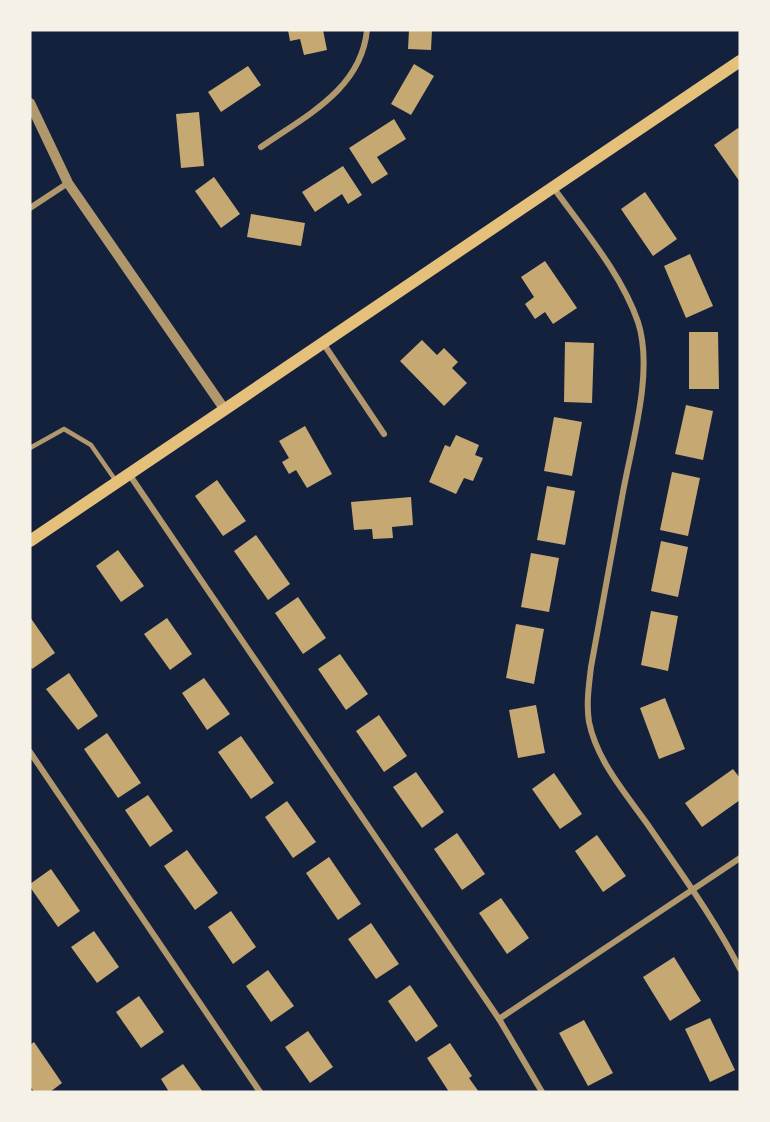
<svg xmlns="http://www.w3.org/2000/svg" width="770" height="1122" font-family="'Fira Sans',sans-serif">
<style>
.building{fill:#c6a872}
.lines{fill:none;stroke-linecap:round;stroke-linejoin:round}
.service{stroke:#b1986c;stroke-width:4.5}
.minor{stroke:#b1986c;stroke-width:6}
.tertiary{stroke:#b1986c;stroke-width:10}
.secondary{stroke:#e5c07b;stroke-width:12}
</style>
<rect width="100%" height="100%" fill="#14213d"/>
<g class="building">
<polygon points="288,30 323,30 327,50 304,55 300,39 290,41"/>
<polygon points="409,30 432,30 431,50 408,49"/>
<polygon points="414,64 434,76 411,115 391,104"/>
<polygon points="248,66 261,85 221,112 208,92"/>
<polygon points="199,112 204,166 181,168 176,114"/>
<polygon points="394,119 406,139 377,157 388,174 372,184 349,148"/>
<polygon points="738,128 740,131 740,182 714,145"/>
<polygon points="343,166 362,195 348,204 342,194 315,212 302,192"/>
<polygon points="214,177 240,214 221,228 195,191"/>
<polygon points="645,192 677,239 653,256 621,209"/>
<polygon points="251,214 305,223 301,246 247,237"/>
<polygon points="690,254 713,306 686,318 664,266"/>
<polygon points="545,261 577,308 553,324 545,312 535,319 525,304 534,297 521,277"/>
<polygon points="689,332 718,332 719,389 689,389"/>
<polygon points="422,340 437,355 444,348 458,362 452,368 467,383 444,406 400,361"/>
<polygon points="565,342 594,343 592,403 564,402"/>
<polygon points="686,405 713,411 703,460 675,454"/>
<polygon points="554,417 582,422 572,476 544,471"/>
<polygon points="305,426 332,474 307,488 296,470 289,474 282,462 289,458 279,441"/>
<polygon points="456,435 479,445 475,455 483,458 473,481 464,478 456,494 429,482 445,445 450,447"/>
<polygon points="672,472 700,478 688,536 660,530"/>
<polygon points="217,480 246,521 223,536 195,496"/>
<polygon points="547,486 575,491 565,545 537,540"/>
<polygon points="411,497 413,525 392,527 393,538 373,539 372,529 354,530 351,502"/>
<polygon points="256,535 290,584 268,600 234,551"/>
<polygon points="661,541 688,547 678,597 651,591"/>
<polygon points="118,550 144,586 121,602 96,566"/>
<polygon points="531,553 559,558 549,612 521,607"/>
<polygon points="298,597 326,638 303,654 275,613"/>
<polygon points="651,611 678,616 668,671 641,665"/>
<polygon points="30,617 55,653 32,669 30,666"/>
<polygon points="167,618 192,654 170,670 144,634"/>
<polygon points="516,624 544,629 534,684 506,678"/>
<polygon points="340,654 368,694 346,710 318,669"/>
<polygon points="69,673 98,716 78,730 46,689"/>
<polygon points="204,678 230,714 207,730 182,693"/>
<polygon points="665,698 685,749 659,759 640,708"/>
<polygon points="536,705 545,753 518,758 509,710"/>
<polygon points="379,715 407,756 384,772 356,731"/>
<polygon points="107,733 141,783 118,798 84,749"/>
<polygon points="241,736 274,783 251,799 218,752"/>
<polygon points="733,769 740,778 740,800 702,827 685,803"/>
<polygon points="416,772 444,812 422,828 393,787"/>
<polygon points="554,773 582,814 560,829 532,789"/>
<polygon points="148,795 173,831 150,847 125,810"/>
<polygon points="287,801 316,842 293,858 265,817"/>
<polygon points="457,833 485,874 462,890 434,849"/>
<polygon points="597,835 626,876 603,892 575,851"/>
<polygon points="187,850 218,893 195,910 164,866"/>
<polygon points="329,857 361,904 338,920 306,873"/>
<polygon points="51,869 80,911 58,927 30,887 30,884"/>
<polygon points="501,898 529,938 507,954 479,913"/>
<polygon points="231,911 256,947 233,964 208,927"/>
<polygon points="371,923 399,964 376,979 348,939"/>
<polygon points="94,931 119,967 97,983 71,947"/>
<polygon points="674,957 701,1001 670,1021 643,977"/>
<polygon points="268,970 294,1006 271,1022 246,986"/>
<polygon points="410,985 438,1026 416,1042 388,1001"/>
<polygon points="139,996 164,1032 141,1048 116,1012"/>
<polygon points="710,1018 735,1070 710,1082 685,1029"/>
<polygon points="584,1020 613,1073 588,1086 559,1033"/>
<polygon points="308,1031 333,1067 310,1083 285,1047"/>
<polygon points="34,1042 62,1083 50,1092 34,1092 30,1086 30,1045"/>
<polygon points="450,1043 472,1076 469,1078 479,1092 449,1092 427,1058"/>
<polygon points="183,1064 203,1092 169,1092 161,1079"/>
</g>
<g class="lines">
<polyline class="service" points="30,448 64,429 91,445 116,481"/>
<g class="minor">
<path d="M 261,147 C 305,116 361,90 367,30"/>
<path d="M 553,187 C 583,229 621,273 638,322 C 654,371 632,442 623,492 C 612,550 602,609 591,667 C 589,685 586,703 589,722 C 597,761 626,794 648,825 C 680,872 714,918 740,969"/>
<polyline points="30,208 68,183"/>
<polyline points="323,343 384,434"/>
<polyline points="129,474 499,1019 542,1092"/>
<polyline points="30,752 260,1092"/>
<polyline points="499,1019 740,858"/>
</g>
<polyline class="tertiary" points="30,103 68,183 225,410"/>
<polyline class="secondary" points="30,541 740,61"/>
</g>
<rect width="770" height="1122" fill="none" stroke="#f6f1e7" stroke-width="63"/>
</svg>
